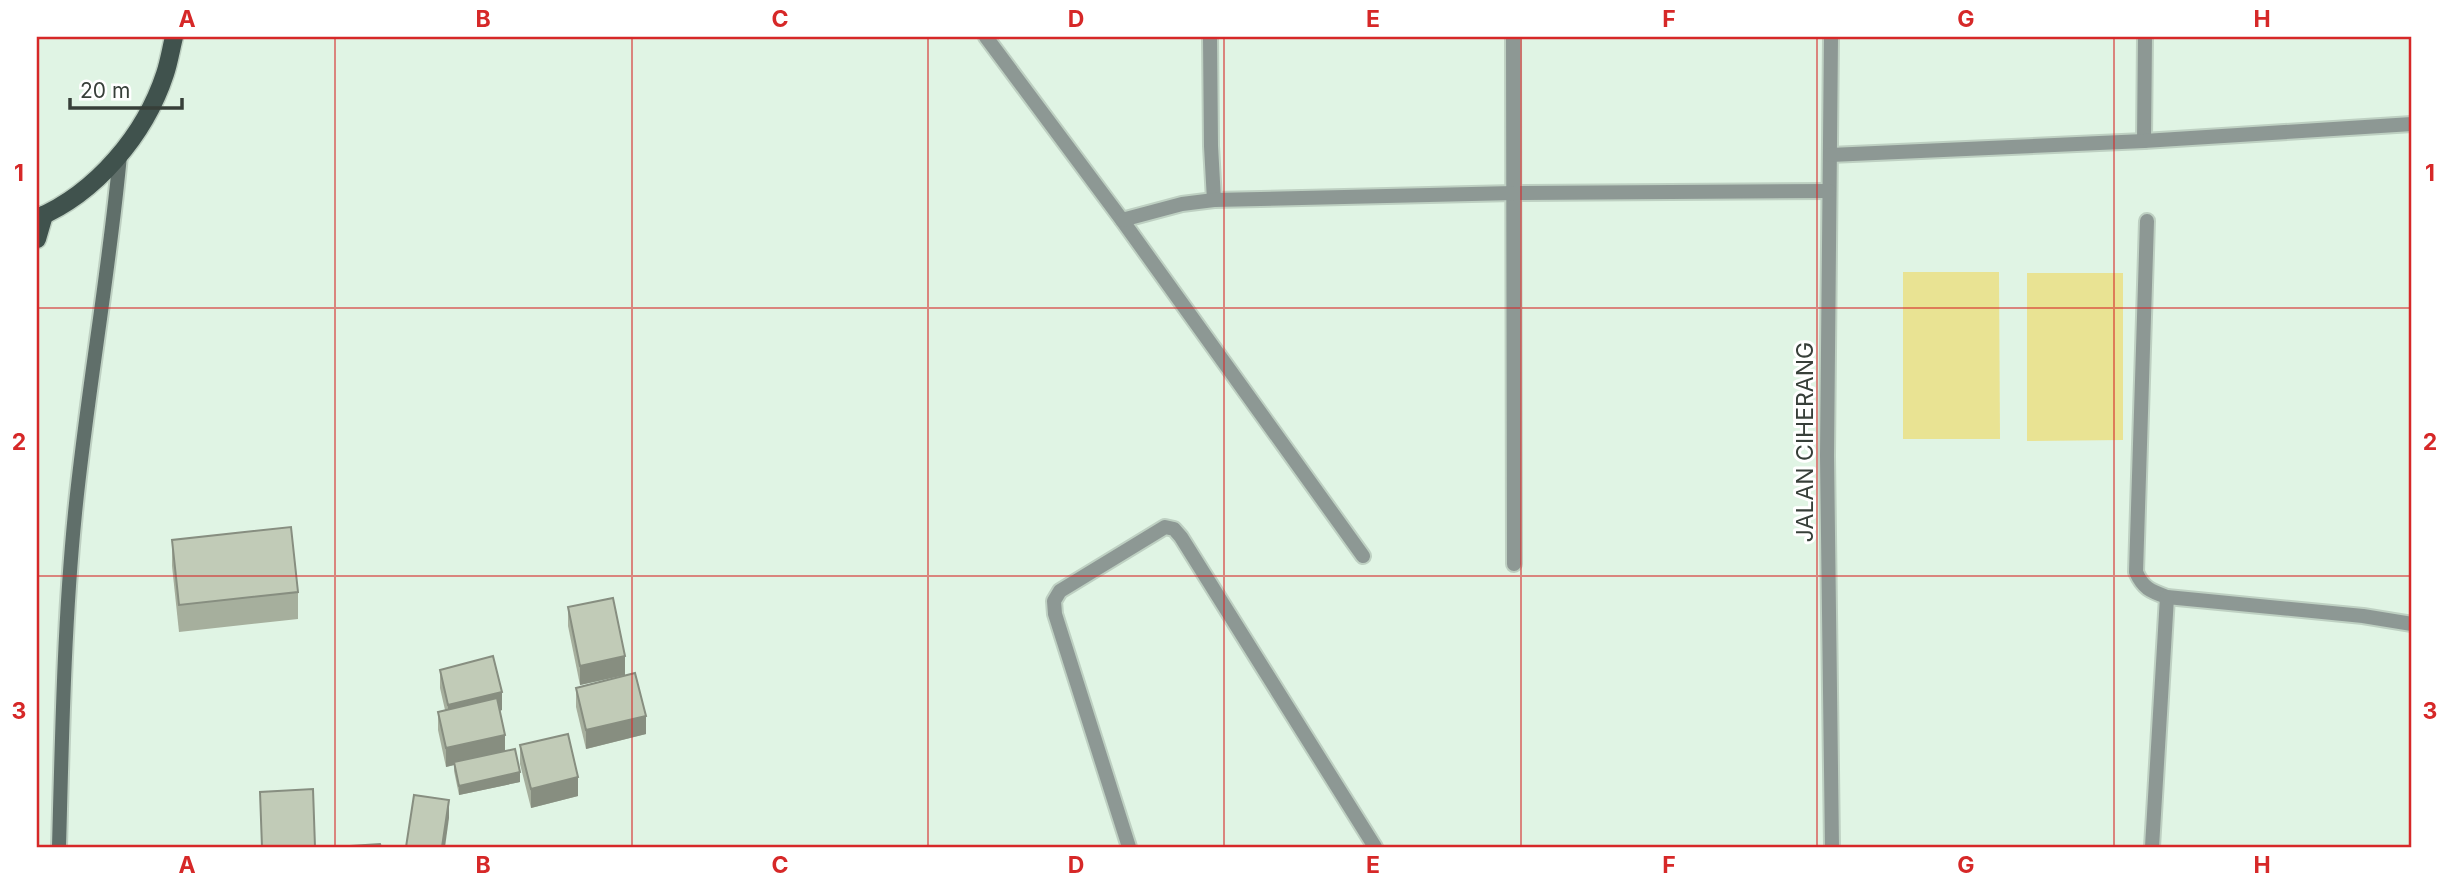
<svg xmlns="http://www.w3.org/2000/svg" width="2449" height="884" font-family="Inter,sans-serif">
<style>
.green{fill:#e9e393}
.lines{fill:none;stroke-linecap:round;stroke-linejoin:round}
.lane-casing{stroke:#bed0c2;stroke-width:18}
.street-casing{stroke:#bed0c2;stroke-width:18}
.secondary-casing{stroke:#bed0c2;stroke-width:18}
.primary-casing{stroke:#bed0c2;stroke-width:21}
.lane{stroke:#8d9894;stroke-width:14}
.street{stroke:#8d9894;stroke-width:14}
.secondary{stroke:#606f6a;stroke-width:14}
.primary{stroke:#40524d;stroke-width:18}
.wall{fill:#a6af9d}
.shaded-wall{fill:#878e80}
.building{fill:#c1cbb7;stroke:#878e80;stroke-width:2}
.grid{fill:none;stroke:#d62828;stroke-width:2;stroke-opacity:0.55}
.labels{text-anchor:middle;stroke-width:6;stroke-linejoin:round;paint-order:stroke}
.street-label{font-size:23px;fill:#373f39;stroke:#fff}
.neatline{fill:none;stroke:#d62828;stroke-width:2.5}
.grid-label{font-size:23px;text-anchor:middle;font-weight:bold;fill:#d62828}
</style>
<rect width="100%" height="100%" fill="#e0f4e4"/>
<g class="green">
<polygon points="1903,272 1999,272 2000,439 1903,439"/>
<polygon points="2027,273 2123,273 2123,440 2027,441"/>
</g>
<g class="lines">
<defs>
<g id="lane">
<path d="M 2147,221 L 2136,572 C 2143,588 2150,591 2167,597 L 2363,616 L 2412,624"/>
<polyline points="1129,847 1055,614 1054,601 1060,591 1165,527 1174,529 1181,537 1375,847"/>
<polyline points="2152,847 2167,597"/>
</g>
<g id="street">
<polyline points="986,37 1122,220 1363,556"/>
<polyline points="1210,37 1211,146 1214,200"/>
<polyline points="1513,37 1514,564"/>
<polyline points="1831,37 1827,456 1832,847"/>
<polyline points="2144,141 2145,37"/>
<polyline points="1830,155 2144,141 2412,124"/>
<polyline points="1122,220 1182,204 1214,200 1514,193 1829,191"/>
</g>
<path id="secondary" d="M 59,847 C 62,736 64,624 75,513 C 87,393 109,275 120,155"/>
<g id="primary">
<path d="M 37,218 C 96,193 145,135 165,74 C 169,62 171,49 174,37"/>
<polyline points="37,239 44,215"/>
</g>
</defs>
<use href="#lane" class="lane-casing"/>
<use href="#street" class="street-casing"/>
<use href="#secondary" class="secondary-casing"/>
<use href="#primary" class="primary-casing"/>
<use href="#lane" class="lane"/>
<use href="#street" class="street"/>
<use href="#secondary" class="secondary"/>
<use href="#primary" class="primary"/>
</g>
<g class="wall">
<polygon points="172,540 298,592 298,619 179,632 172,566"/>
<polygon points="568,607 625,675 580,685 568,626"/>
<polygon points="440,670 502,710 500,711 505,751 520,782 459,795 454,771 454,765 446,767 438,730 438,712 445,710 440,688"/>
<polygon points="576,688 646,734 586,749 576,707"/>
<polygon points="520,745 578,796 531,808 520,764"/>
</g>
<g class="shaded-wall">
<polygon points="625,656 625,675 580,685 580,666"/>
<polygon points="502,692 502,710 448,723 448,705"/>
<polygon points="646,716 646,734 586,749 586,730"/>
<polygon points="505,735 505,754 454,762 454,765 446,767 446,748"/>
<polygon points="520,772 520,782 459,795 459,786"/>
<polygon points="578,777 578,796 531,808 531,789"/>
<polygon points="449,800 449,818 445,847 442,847"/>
</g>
<g class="building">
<polygon points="291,527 298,592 179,605 172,540"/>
<polygon points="613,598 625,656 580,666 568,607"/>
<polygon points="493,656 502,692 448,705 440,670"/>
<polygon points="635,673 646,716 586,730 576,688"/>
<polygon points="497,698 505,735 446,748 438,712"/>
<polygon points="568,734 578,777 531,789 520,745"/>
<polygon points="515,749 520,772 459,786 454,762"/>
<polygon points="313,789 315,847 262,847 260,792"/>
<polygon points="414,795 449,800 442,847 406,847"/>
<polygon points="380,844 381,847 334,847"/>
</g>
<path class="grid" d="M 335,37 L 335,847M 632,37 L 632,847M 928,37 L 928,847M 1224,37 L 1224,847M 1521,37 L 1521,847M 1817,37 L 1817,847M 2114,37 L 2114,847M 37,308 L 2412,308M 37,576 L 2412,576"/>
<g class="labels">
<g class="street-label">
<text transform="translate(1805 442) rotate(-90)" y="8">JALAN CIHERANG</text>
</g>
</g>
<rect width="2449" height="884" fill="none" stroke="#ffffff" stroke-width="77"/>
<path d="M70 98v10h112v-10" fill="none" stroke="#373f39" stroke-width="3.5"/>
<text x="80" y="98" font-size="21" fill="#373f39" stroke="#ffffff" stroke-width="5" paint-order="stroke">20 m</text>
<rect x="38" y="38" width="2372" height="808" class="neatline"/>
<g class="grid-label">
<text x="187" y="27">A</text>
<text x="483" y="27">B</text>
<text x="780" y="27">C</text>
<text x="1076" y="27">D</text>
<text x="1373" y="27">E</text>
<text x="1669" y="27">F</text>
<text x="1966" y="27">G</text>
<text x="2262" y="27">H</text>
<text x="19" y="181">1</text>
<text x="2430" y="181">1</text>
<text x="19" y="450">2</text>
<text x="2430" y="450">2</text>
<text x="19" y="719">3</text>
<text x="2430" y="719">3</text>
<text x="187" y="873">A</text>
<text x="483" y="873">B</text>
<text x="780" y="873">C</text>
<text x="1076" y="873">D</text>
<text x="1373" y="873">E</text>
<text x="1669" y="873">F</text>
<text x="1966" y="873">G</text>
<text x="2262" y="873">H</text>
</g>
</svg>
